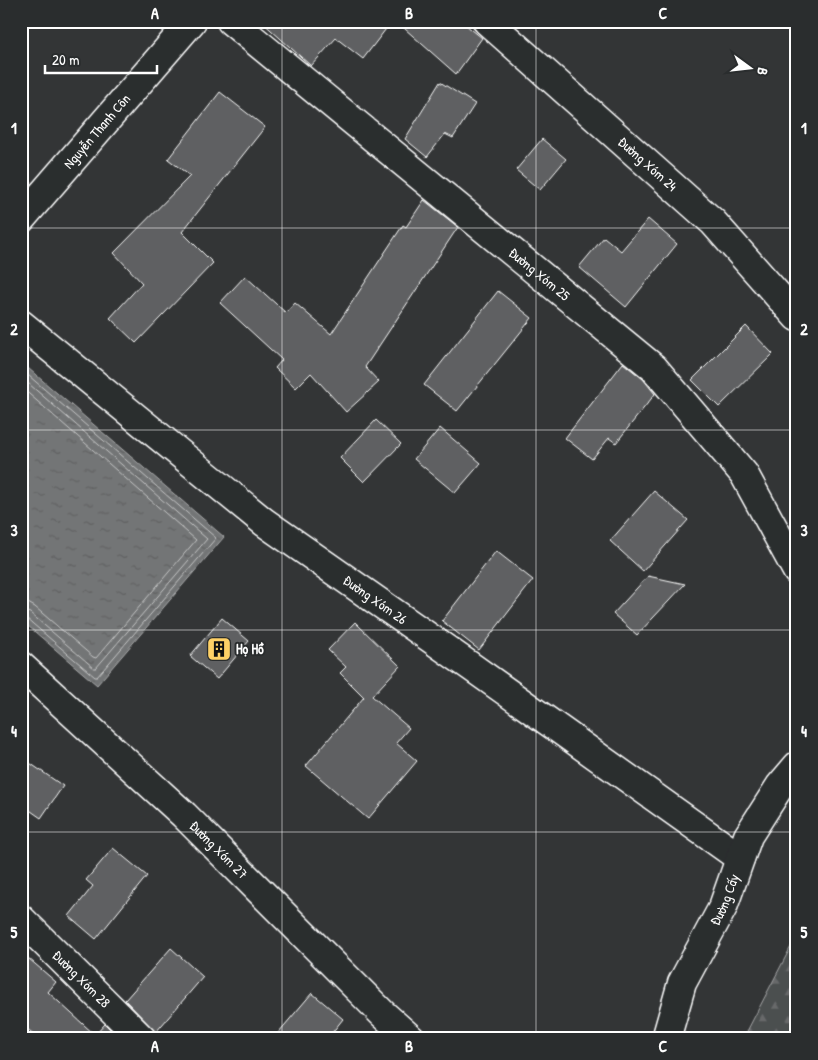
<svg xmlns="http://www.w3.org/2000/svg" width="818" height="1060" font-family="'Patrick Hand',sans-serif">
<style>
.forest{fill:url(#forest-firs);stroke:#a6a7a8}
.water{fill:url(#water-ripples);stroke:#abacad}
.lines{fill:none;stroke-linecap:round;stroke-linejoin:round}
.shore{stroke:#c7c8c8;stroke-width:1}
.building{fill:#5f6162;stroke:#fff}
.street-casing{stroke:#fff;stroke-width:31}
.secondary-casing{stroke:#fff;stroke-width:31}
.street{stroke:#2a2d2e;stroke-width:28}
.secondary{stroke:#2a2d2e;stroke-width:28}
.grid{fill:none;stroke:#fff;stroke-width:1;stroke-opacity:0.55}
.labels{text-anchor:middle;stroke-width:4;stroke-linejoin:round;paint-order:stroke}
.street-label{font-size:14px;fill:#fff;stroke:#2a2d2e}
.poi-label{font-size:14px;font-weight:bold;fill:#fff;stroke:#2a2d2e;text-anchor:start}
.neatline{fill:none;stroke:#fff;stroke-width:2}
.grid-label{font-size:16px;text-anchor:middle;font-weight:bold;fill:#fff}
</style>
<defs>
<pattern id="forest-firs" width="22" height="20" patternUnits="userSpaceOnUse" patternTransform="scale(1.25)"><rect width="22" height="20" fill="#4c4f50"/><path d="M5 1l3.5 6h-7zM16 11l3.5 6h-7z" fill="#67696a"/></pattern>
<pattern id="water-ripples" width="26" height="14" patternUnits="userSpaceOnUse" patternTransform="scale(1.25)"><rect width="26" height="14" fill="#737576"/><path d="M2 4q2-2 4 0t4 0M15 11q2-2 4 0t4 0" fill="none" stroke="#606061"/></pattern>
</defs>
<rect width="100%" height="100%" fill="#333536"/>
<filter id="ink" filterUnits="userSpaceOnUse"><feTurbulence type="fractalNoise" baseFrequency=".02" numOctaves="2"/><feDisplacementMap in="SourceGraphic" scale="10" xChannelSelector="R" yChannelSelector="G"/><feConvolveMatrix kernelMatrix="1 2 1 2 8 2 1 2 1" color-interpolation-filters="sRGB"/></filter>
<g filter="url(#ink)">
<polygon class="forest" points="797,935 797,1039 743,1039"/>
<polygon class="water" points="21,362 224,537 97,685 21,620"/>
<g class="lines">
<g class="shore">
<polyline points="21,369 216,538 97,677 95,677 26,618 21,617"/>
<polyline points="21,377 207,539 96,668 94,668 30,613 21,610"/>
<polyline points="21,387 196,540 96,658 93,657 35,607 28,603 21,603"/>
</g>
</g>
<g class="building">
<polygon points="261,21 392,21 363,59 336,38 311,66"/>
<polygon points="396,21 461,21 482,38 456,74"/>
<polygon points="440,82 475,104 453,138 445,134 427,157 405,139"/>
<polygon points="220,92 265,127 182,232 213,263 136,343 110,318 142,283 114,253 190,176 168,159"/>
<polygon points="542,139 566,159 540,190 516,170"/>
<polygon points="424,200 458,227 365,367 379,382 346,412 311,373 296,388 275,368 282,360 220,303 245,276 286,313 295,303 331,334 403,225 406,227"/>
<polygon points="648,219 677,244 626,307 579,267 604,237 621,251"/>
<polygon points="498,291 532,318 457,411 424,385"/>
<polygon points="746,326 773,354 719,407 692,380"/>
<polygon points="623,363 643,379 655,394 616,443 609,438 592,459 565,438"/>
<polygon points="376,420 401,444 364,482 340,458"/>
<polygon points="440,428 481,463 455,493 414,459"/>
<polygon points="654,491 688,520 643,571 610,541"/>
<polygon points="496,551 533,580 479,650 442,621"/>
<polygon points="648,576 685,584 637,635 613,614"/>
<polygon points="222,618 249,641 217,679 190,656"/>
<polygon points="355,622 400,666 372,696 409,728 396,743 417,761 368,819 306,766 364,697 340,673 346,667 328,650"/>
<polygon points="21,757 63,786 41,818 21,804"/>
<polygon points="113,848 147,876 96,939 69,916 93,886 86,880"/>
<polygon points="171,948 203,977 156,1032 125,1000"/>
<polygon points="21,952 56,982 48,992 95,1035 105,1024 120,1039 40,1039 21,1024"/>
<polygon points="312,993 343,1019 327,1039 273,1039"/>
</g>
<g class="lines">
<defs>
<g id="street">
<path id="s1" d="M 231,21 L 654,368 L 744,474 L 797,571"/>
<path id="s2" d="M 487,21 L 713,222 L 797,317"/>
<path id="s3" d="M 21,324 L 264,522 L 473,668 L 740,858"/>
<path id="s4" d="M 21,666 L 184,815 L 383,1014 L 411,1039"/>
<path id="s5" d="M 21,919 L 142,1039"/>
<path id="s6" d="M 666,1039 L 682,983 L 723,907 L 748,836 L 780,786 L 797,766"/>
</g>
<g id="secondary">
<path id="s7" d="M 21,219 L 192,21"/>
</g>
</defs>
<use href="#street" class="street-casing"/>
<use href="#secondary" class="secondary-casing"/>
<use href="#street" class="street"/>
<use href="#secondary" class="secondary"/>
</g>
</g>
<path class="grid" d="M 282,21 L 282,1039M 536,21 L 536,1039M 21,228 L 797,228M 21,430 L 797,430M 21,630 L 797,630M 21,832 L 797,832"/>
<defs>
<symbol id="building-square" viewBox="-11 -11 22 22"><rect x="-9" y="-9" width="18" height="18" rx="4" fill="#ffd166" stroke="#2a2d2e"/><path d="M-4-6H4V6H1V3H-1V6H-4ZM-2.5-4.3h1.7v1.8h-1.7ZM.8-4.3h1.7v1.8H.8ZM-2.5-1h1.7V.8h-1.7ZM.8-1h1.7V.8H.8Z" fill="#111"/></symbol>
</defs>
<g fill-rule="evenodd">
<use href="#building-square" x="205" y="635" width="28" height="28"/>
</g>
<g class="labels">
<g class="street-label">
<text dy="5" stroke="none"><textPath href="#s7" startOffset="116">Nguyễn Thanh Côn</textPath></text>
<text dy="5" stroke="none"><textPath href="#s2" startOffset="215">Đường Xóm 24</textPath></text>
<text dy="5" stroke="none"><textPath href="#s1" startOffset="399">Đường Xóm 25</textPath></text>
<text dy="5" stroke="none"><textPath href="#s3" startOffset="449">Đường Xóm 26</textPath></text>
<text dy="5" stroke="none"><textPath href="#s4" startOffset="270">Đường Xóm 27</textPath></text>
<text dy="5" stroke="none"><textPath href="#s6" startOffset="152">Đường Cấy</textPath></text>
<text dy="5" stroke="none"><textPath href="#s5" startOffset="85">Đường Xóm 28</textPath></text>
</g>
<g class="poi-label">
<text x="236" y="654">Họ Hồ</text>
</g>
</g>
<rect width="818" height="1060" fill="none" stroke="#2a2d2e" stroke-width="55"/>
<g transform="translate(750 68) rotate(105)" stroke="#2a2d2e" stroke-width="4" paint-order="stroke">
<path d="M0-4L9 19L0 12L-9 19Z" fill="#ffffff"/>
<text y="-8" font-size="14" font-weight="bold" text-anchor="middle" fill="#ffffff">B</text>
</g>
<path d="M45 65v8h112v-8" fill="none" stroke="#ffffff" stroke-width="2.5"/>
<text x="52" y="65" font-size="15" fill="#ffffff" stroke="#2a2d2e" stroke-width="4" paint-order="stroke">20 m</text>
<rect x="28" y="28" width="762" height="1004" class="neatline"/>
<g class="grid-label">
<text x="155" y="19">A</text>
<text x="409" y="19">B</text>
<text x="663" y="19">C</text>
<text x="14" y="134">1</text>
<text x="804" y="134">1</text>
<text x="14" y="335">2</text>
<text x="804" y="335">2</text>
<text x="14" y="536">3</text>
<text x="804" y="536">3</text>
<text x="14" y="737">4</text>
<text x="804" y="737">4</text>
<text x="14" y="938">5</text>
<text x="804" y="938">5</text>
<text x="155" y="1052">A</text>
<text x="409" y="1052">B</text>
<text x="663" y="1052">C</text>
</g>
</svg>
